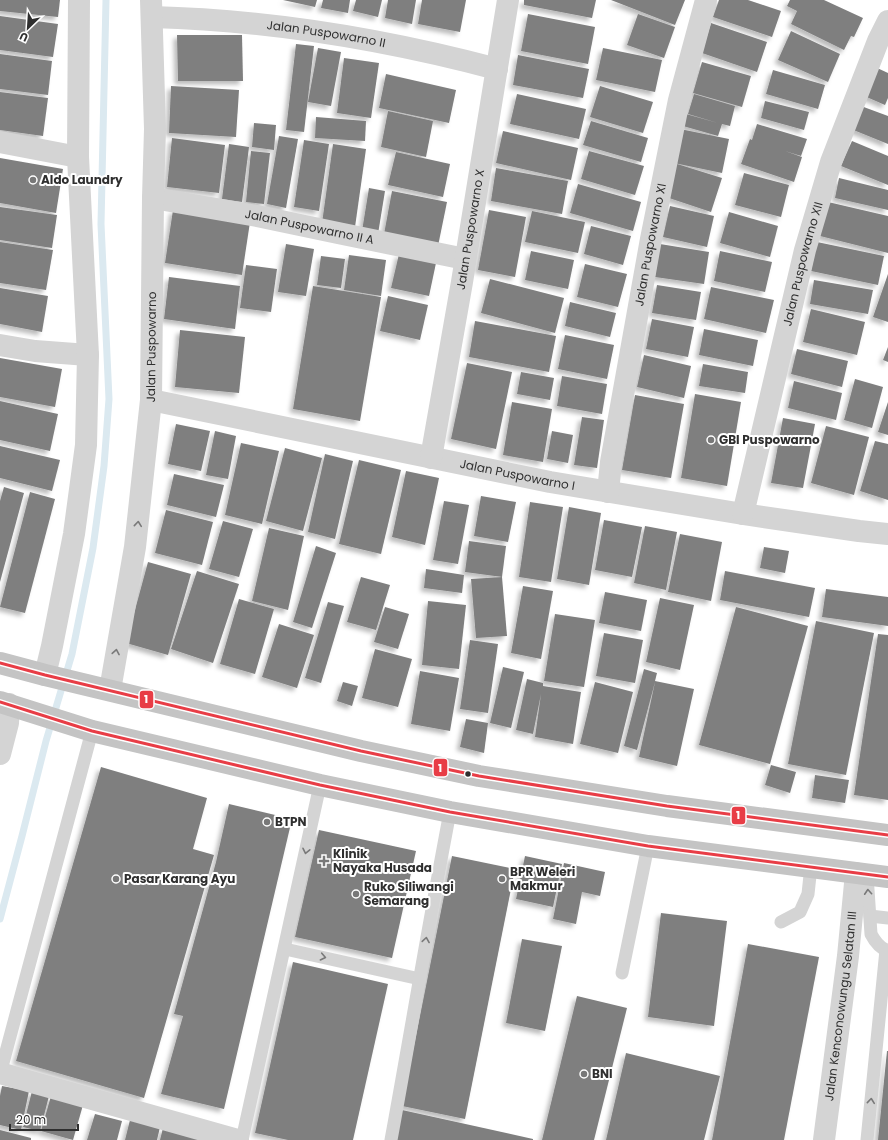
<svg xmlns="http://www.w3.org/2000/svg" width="888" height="1140" font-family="Poppins,sans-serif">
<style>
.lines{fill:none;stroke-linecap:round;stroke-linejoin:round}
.stream{stroke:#dbe9f0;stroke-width:7}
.building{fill:#7f7f7f;filter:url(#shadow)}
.service{stroke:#d4d4d4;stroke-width:13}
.minor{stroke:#d4d4d4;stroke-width:22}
.trunk{stroke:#c4c4c4;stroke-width:22}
.bus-1-casing{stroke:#fff;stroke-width:6}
.bus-1{stroke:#e83d46;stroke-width:3}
.oneway{stroke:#797979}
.poi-dot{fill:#787878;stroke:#fff;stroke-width:1.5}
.bus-dot{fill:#2f2f2f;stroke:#fff;stroke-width:1.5}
.labels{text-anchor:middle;stroke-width:4;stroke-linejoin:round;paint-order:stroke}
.street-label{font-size:12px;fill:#2f2f2f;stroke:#fff}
.poi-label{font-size:12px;font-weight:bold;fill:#2f2f2f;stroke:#fff;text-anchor:start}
.line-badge{stroke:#fff;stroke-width:1.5}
.badge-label{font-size:11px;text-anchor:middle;font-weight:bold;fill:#fff}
</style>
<defs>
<filter id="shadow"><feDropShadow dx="-3.5" dy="3.5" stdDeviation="2" flood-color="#0004"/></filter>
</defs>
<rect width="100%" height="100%" fill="#fff"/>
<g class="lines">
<polyline class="stream" points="0,919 22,836 46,741 72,654 93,548 104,466 109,399 101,224 106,0"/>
</g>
<g class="building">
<polygon points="0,0 60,0 58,17 0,11"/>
<polygon points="283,0 317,0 315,7"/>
<polygon points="323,0 350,0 348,13 321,8"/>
<polygon points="356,0 382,0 378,17 353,11"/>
<polygon points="388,0 416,0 412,24 385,18"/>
<polygon points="422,0 466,0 460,32 418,24"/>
<polygon points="524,0 596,0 592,18 524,5"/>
<polygon points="611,0 685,0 675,25"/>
<polygon points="719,0 748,0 781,11 772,37 713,17"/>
<polygon points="790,0 824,0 863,18 854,37 851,36 844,50 791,24 797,11 787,6"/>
<polygon points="528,14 595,27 588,64 521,51"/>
<polygon points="638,14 675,27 664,58 627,45"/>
<polygon points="0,16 58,24 53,57 0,50"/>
<polygon points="711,23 767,42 757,72 702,53"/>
<polygon points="791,31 840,54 828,82 778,60"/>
<polygon points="177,35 242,35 243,81 178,81"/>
<polygon points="296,44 314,46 304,132 286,130"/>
<polygon points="318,48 341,52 331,106 308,102"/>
<polygon points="603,48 662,60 655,92 596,80"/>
<polygon points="0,54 52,61 48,95 0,89"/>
<polygon points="518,55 589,69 583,98 513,85"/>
<polygon points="344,58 379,63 371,118 337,113"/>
<polygon points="702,62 751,76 742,107 693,93"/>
<polygon points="875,67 888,73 888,98 885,105 862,95"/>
<polygon points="773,70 825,85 818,109 766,94"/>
<polygon points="386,74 456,90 449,123 379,108"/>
<polygon points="171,86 239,90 236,137 169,133"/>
<polygon points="600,86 653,102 643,133 590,117"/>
<polygon points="0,92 48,98 43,136 0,130"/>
<polygon points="517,94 586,109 579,139 510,124"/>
<polygon points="694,94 735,106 730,126 722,124 718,136 683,126 686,114 718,123 688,114"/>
<polygon points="765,101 809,112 804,130 761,118"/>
<polygon points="861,106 888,116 888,144 851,129"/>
<polygon points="388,111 433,121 426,157 381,147"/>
<polygon points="316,117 366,121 365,141 315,138"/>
<polygon points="591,121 648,138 641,162 583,145"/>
<polygon points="254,123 276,125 274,150 252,147"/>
<polygon points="757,124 807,139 801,156 785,151 802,157 794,182 741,164 750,139 752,140"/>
<polygon points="680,129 729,139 722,173 674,163 722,178 711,212 663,196"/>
<polygon points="503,131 578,148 571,180 496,163"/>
<polygon points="279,136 298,139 286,208 267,204"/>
<polygon points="172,138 225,145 219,193 167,187"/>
<polygon points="304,140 329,144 319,211 294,207"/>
<polygon points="852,141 888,156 888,185 841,166"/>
<polygon points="229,144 249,147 242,202 222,199"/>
<polygon points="333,144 366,149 355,227 322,223"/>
<polygon points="251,151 270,153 264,204 246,202"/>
<polygon points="589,151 644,166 635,195 581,179"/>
<polygon points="396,152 450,164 443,197 388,185"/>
<polygon points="0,158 63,169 56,213 0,203"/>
<polygon points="496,168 568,181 562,214 491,201"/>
<polygon points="744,173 789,185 781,217 735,205"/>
<polygon points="839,178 888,190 888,210 835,198"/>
<polygon points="578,184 641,202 633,231 570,213"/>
<polygon points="369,188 385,191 378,234 362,231"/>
<polygon points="392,191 447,202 438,246 384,234"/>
<polygon points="828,202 888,216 888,253 820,236"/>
<polygon points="670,206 714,216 707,247 663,237"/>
<polygon points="0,207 57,215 52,248 0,240"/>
<polygon points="173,210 250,222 242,275 165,263"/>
<polygon points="489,210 526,217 515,277 478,270"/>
<polygon points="532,211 585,222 578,253 525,242"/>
<polygon points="729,212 778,226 770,257 720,243"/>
<polygon points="591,226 631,236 623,265 584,254"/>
<polygon points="0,242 53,250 46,290 0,283"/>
<polygon points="817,242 884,256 878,285 811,271"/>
<polygon points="286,244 314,249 306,296 278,292"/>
<polygon points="660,244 709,252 704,284 655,277"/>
<polygon points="531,251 574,260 568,289 525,280"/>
<polygon points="720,251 772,262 765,292 714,281"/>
<polygon points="399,254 436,263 429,296 391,288"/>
<polygon points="349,255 386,260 381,296 344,290"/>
<polygon points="321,256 345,259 341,288 317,285"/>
<polygon points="585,264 627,274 618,307 577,297"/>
<polygon points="246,265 277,269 271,312 240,308"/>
<polygon points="888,274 888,322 873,317"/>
<polygon points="169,277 240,286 235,329 164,319"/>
<polygon points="490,279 564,298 555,333 481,313"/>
<polygon points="814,280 873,290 868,314 810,304"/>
<polygon points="657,285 701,292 696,320 652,313"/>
<polygon points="313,286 381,297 360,421 293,409"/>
<polygon points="711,287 774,300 766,333 704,319"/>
<polygon points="0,288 48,296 42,332 0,324"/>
<polygon points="388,296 428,305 420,340 380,331"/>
<polygon points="570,302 616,313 610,337 565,326"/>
<polygon points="811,309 865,322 857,355 803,342"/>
<polygon points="652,319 694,327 688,357 646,349"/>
<polygon points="475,321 556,336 549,372 469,357"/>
<polygon points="704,329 758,340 753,366 699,355"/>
<polygon points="180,330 245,337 239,393 175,387"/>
<polygon points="565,335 614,345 607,379 558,369"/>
<polygon points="888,347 888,362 883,360"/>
<polygon points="797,349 848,361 842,387 791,374"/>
<polygon points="644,355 691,366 684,398 637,387"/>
<polygon points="0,358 62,369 55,407 0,397"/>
<polygon points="467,363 512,372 496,449 451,439"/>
<polygon points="703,364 748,372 745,393 699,386"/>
<polygon points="521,372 554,378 550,400 517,394"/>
<polygon points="562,376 607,384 602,414 557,406"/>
<polygon points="855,379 883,387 872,428 844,420"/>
<polygon points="794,381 842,393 836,420 788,408"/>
<polygon points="695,394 741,402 727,486 681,478"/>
<polygon points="635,395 684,404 671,478 622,470"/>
<polygon points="0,401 58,414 50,451 0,440"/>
<polygon points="512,402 552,409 543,462 503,455"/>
<polygon points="888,402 888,435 878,432"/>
<polygon points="582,417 604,420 597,468 574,465"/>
<polygon points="783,418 815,424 803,488 771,483"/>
<polygon points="176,424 210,431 201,471 168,464"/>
<polygon points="826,426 869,437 854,495 811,483"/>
<polygon points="215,431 236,436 228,479 206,475"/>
<polygon points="552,431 573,435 568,463 547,459"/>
<polygon points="875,441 888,444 888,500 860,491"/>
<polygon points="241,443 279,451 262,524 225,515"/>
<polygon points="0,446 60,460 52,491 0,478"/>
<polygon points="285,448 322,458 303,531 266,521"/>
<polygon points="325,454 353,461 335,539 308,532"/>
<polygon points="359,460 401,470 381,554 339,544"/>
<polygon points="406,471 439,478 425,545 392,537"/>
<polygon points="174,474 224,485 216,517 167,505"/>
<polygon points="4,487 24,493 0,582 0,501"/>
<polygon points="30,492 55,499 25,613 0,607"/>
<polygon points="481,496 516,502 508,542 474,536"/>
<polygon points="444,501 469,505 458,564 433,560"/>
<polygon points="530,502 563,507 551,582 519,577"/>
<polygon points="569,507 601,513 589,585 557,579"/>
<polygon points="166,510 213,522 202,565 155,553"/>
<polygon points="604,520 642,527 632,577 595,570"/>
<polygon points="223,521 253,529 239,577 209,569"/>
<polygon points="645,526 677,532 666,590 634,583"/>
<polygon points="269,528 304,536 288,610 252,601"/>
<polygon points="680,534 722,542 711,601 668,592"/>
<polygon points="469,541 506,546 502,577 465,572"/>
<polygon points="316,546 336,553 312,628 293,622"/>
<polygon points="764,547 789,551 785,573 760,568"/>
<polygon points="148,562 191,574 168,655 126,643"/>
<polygon points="426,569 464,575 462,593 424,588"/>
<polygon points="197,571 239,584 213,663 171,649"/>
<polygon points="725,571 815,588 809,617 720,600"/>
<polygon points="361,577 390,585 376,630 347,622"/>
<polygon points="502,577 507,636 476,638 471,579"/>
<polygon points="523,586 553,591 541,659 511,653"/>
<polygon points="826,589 888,597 888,626 822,617"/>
<polygon points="605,592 647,600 641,631 599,623"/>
<polygon points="660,598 694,605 680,670 646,662"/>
<polygon points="239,599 274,609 255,674 220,664"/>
<polygon points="428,601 466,605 459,669 422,665"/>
<polygon points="328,602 344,606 321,683 305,678"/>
<polygon points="385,607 409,614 398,649 374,642"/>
<polygon points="736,607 808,626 770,764 699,745"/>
<polygon points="555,614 595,620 584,687 544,681"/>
<polygon points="816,621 874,633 846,775 788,764"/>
<polygon points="279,624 314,635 297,688 262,677"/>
<polygon points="604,633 643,640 635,683 596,676"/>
<polygon points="878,634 888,635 888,800 854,795"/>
<polygon points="470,640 498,644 488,713 460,709"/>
<polygon points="375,649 412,659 398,707 362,698"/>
<polygon points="503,667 524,672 511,728 490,723"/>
<polygon points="644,669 657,673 655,681 694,689 677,766 639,757 655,682 637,750 624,746"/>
<polygon points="420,671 459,678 450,731 411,724"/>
<polygon points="527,679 543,683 543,686 581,692 573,744 535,737 541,694 533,734 516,730"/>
<polygon points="343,682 358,686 352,706 337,701"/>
<polygon points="595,682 633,692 618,753 580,744"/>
<polygon points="466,719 488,723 484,753 460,747"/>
<polygon points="771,765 796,772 790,793 765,785"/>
<polygon points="101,767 207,798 193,849 214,855 144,1098 16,1061"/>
<polygon points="815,775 849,780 845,803 812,798"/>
<polygon points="229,804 292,819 224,1109 161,1094 183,1016 174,1014 216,862"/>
<polygon points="319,830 416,851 392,958 295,937"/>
<polygon points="452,856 515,869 465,1119 402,1106"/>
<polygon points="525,856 562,864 553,907 516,899"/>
<polygon points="564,863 605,872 600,896 582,892 576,924 553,919"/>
<polygon points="661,913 727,921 714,1026 648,1017"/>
<polygon points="522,939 562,946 545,1031 506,1023"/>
<polygon points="748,944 819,957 784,1140 712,1140"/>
<polygon points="293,962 388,984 353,1140 288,1140 255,1133"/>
<polygon points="577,996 627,1008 594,1140 542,1140"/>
<polygon points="887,1051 888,1051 888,1140 878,1140"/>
<polygon points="626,1053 720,1076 704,1140 606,1140"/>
<polygon points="2,1086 29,1091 21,1130 0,1125 0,1096"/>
<polygon points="32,1091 49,1096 40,1131 23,1127"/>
<polygon points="51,1096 83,1105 73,1140 41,1131"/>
<polygon points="402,1110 533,1139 533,1140 395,1140"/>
<polygon points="95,1114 122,1121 117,1140 87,1140"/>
<polygon points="130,1120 160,1127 157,1140 125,1140"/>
<polygon points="163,1128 203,1140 160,1140"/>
<polygon points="0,1130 31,1138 31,1140 0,1140"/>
</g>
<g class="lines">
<g class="service">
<path d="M 867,875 L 871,934 C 875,942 880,948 888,951"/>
<polyline points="870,916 888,918"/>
<polyline points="781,922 800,912 808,894 811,866"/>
<polyline points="285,949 420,979"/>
<polyline points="622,973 648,846"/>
<polyline points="0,1074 92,731"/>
<polyline points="242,1140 320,785"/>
<path d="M 391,1140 C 411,1031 429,921 450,812"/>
<polyline points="867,1140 886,950"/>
</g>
<g class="minor">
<path id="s1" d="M 152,17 C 268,20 384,39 497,69"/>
<polyline points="0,142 78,157"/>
<path id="s2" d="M 153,198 L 257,216 L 338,233 L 465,259"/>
<polyline points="0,345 35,351 88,355"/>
<path id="s3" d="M 151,400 L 550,482 L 743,514 L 859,531 L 888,534"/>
<path id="s4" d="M 431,458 L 462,282 L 508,0"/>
<path id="s5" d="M 608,492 L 611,462 L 651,239 L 679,100 L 706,0"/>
<path id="s6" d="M 743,514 L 805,250 L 831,162 L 878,41 L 888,21"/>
<polyline points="45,675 52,646 74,534 86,445 88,355 78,157 79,0"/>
<path id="s7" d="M 110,690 L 135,547 L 151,400 L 153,198 L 155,129 L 151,0"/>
<polyline points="0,754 8,723 9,704"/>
<polyline points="0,1073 238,1140"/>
<path id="s8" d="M 824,1140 L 848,956 L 856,873"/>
</g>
<g class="trunk">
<polyline points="0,663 45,675 361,751 479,776 667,806 888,835"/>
<polyline points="0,702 92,731 320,785 450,812 648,846 888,877"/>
</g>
<defs>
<g id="bus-1">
<polyline points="0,663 45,675 361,751 479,776 667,806 888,835"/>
<polyline points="0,702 92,731 320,785 450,812 648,846 888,877"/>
</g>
</defs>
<use href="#bus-1" class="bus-1-casing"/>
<use href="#bus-1" class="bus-1"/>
</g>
<defs><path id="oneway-chevron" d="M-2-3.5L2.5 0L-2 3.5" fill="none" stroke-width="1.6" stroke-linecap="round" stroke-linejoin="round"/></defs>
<g class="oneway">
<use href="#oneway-chevron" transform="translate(138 524) rotate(-84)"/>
<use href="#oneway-chevron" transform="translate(116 652) rotate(-80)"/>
<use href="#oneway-chevron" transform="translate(306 851) rotate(102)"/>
<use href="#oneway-chevron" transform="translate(868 892) rotate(-94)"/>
<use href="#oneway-chevron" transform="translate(426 940) rotate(-81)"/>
<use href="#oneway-chevron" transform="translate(323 957) rotate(12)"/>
<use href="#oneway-chevron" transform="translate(871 1101) rotate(-84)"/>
</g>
<g class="poi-dot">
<circle cx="33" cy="180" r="4"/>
<circle cx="711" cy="440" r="4"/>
<circle cx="267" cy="822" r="4"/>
<path d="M322 855h4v4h4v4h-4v4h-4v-4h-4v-4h4z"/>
<circle cx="116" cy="879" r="4"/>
<circle cx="502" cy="879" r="4"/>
<circle cx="356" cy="894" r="4"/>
<circle cx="584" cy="1074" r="4"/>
</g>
<circle class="bus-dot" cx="468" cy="774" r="3.5"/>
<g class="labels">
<g class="street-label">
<text dy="4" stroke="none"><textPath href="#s1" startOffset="175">Jalan Puspowarno II</textPath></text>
<text dy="4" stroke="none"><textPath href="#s2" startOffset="159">Jalan Puspowarno II A</textPath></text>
<text dy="4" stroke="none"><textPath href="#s4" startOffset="232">Jalan Puspowarno X</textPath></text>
<text dy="4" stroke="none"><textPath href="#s5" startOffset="251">Jalan Puspowarno XI</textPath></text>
<text dy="4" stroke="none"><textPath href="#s6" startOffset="257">Jalan Puspowarno XII</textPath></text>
<text dy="4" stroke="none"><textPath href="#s7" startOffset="346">Jalan Puspowarno</textPath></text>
<text dy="4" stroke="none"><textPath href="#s3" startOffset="374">Jalan Puspowarno I</textPath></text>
<text dy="4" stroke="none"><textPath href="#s8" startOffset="135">Jalan Kenconowungu Selatan III</textPath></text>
</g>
<g class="poi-label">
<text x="41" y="184">Aldo Laundry</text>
<text x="719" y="444">GBI Puspowarno</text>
<text x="275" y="826">BTPN</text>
<text x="333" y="858">Klinik<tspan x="333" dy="14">Nayaka Husada</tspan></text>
<text x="510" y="876">BPR Weleri<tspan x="510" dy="14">Makmur</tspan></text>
<text x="124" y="883">Pasar Karang Ayu</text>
<text x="364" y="891">Ruko Siliwangi<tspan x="364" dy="14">Semarang</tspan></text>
<text x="592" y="1078">BNI</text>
</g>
</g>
<g class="line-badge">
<rect x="139" y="690" width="15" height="19" rx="4" fill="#e83d46"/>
<rect x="433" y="758" width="15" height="19" rx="4" fill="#e83d46"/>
<rect x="731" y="806" width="15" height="19" rx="4" fill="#e83d46"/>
</g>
<g class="badge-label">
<text x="146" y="703">1</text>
<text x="440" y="772">1</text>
<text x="738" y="819">1</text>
</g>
<g transform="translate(28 28) rotate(205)" stroke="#ffffff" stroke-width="3" paint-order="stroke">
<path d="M0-3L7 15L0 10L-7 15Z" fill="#2f2f2f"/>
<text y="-6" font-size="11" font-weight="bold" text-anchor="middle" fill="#2f2f2f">U</text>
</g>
<path d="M10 1124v6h68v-6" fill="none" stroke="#2f2f2f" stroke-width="2"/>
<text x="16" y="1124" font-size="12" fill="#2f2f2f" stroke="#ffffff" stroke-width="3" paint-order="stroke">20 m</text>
</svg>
